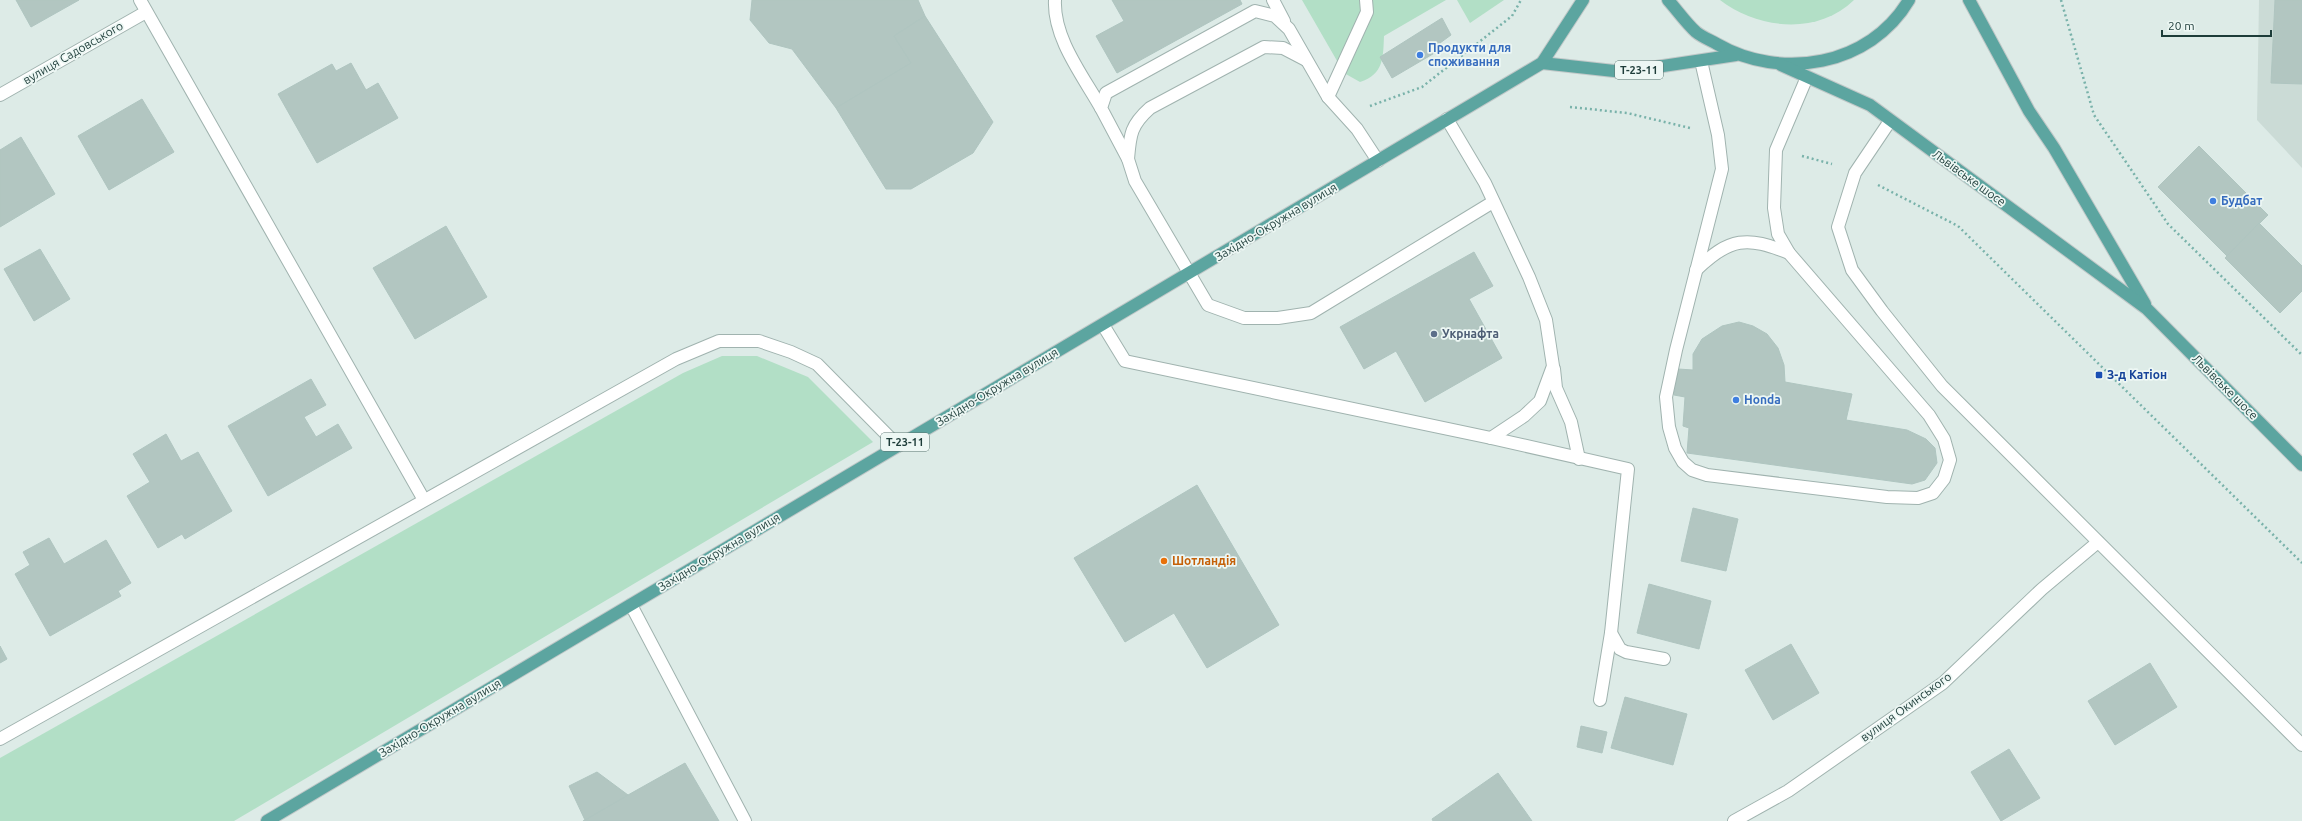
<svg xmlns="http://www.w3.org/2000/svg" width="2302" height="821" font-family="Ubuntu,sans-serif">
<style>
.built{fill:#cbdbd6}
.green{fill:#b2dfc6}
.building{fill:#b2c6c1;stroke:#afc5c0}
.lines{fill:none;stroke-linecap:round;stroke-linejoin:round}
.service-casing{stroke:#a0b3af;stroke-width:14}
.minor-casing{stroke:#a0b3af;stroke-width:14}
.primary-casing{stroke:#c0c8c8;stroke-width:14}
.path{stroke:#79b2aa;stroke-width:2.5;stroke-dasharray:2 3;stroke-linecap:butt}
.service{stroke:#fff;stroke-width:12}
.minor{stroke:#fff;stroke-width:12}
.primary{stroke:#5ca5a0;stroke-width:12}
.shop-dot{fill:#3f7fe0;stroke:#edf7f4;stroke-width:1.5}
.service-dot{fill:#5c6f8a;stroke:#edf7f4;stroke-width:1.5}
.transit-dot{fill:#1a4fb4;stroke:#edf7f4;stroke-width:1.5}
.food-dot{fill:#e8710a;stroke:#edf7f4;stroke-width:1.5}
.labels{text-anchor:middle;stroke-width:3.5;stroke-linejoin:round;paint-order:stroke}
.shield{fill:#edf7f4;stroke:#5b7471;stroke-width:1}
.shield-label{font-size:11px;font-weight:bold;fill:#1d3c39}
.shop-label{font-size:12px;font-weight:bold;fill:#366cbe;stroke:#edf7f4;text-anchor:start}
.street-label{font-size:12px;fill:#1d3c39;stroke:#edf7f4}
.service-label{font-size:12px;font-weight:bold;fill:#4e5e75;stroke:#edf7f4;text-anchor:start}
.transit-label{font-size:12px;font-weight:bold;fill:#164399;stroke:#edf7f4;text-anchor:start}
.food-label{font-size:12px;font-weight:bold;fill:#c56008;stroke:#edf7f4;text-anchor:start}
</style>
<rect width="100%" height="100%" fill="#ddebe7"/>
<polygon class="built" points="2259,0 2302,0 2302,168 2257,120"/>
<g class="green">
<path d="M 1302,0 L 1446,0 L 1384,36 C 1383,58 1384,74 1360,82 L 1344,73 Z"/>
<polygon points="1457,0 1504,0 1470,23"/>
<path d="M 1720,0 L 1854,0 C 1817,36 1758,29 1720,0 Z"/>
<polygon points="722,356 757,356 808,377 873,442 234,821 0,821 0,758 683,373"/>
</g>
<g class="building">
<polygon points="16,0 79,0 31,27"/>
<polygon points="752,0 918,0 925,16 894,36 911,63 836,108 792,49 769,43 750,20"/>
<polygon points="1112,0 1240,0 1242,4 1117,73 1096,36 1124,21"/>
<polygon points="2275,0 2302,0 2302,84 2271,83"/>
<polygon points="925,16 993,122 973,153 911,189 886,189 836,108 911,63 894,36"/>
<polygon points="1442,18 1451,35 1440,43 1443,48 1392,78 1380,57"/>
<polygon points="351,63 366,90 378,83 398,118 317,163 278,94 332,64 336,71"/>
<polygon points="142,99 174,152 109,190 78,136"/>
<polygon points="21,137 55,194 0,227 0,150"/>
<polygon points="2199,146 2268,215 2227,256 2158,187"/>
<polygon points="2259,223 2302,266 2302,291 2280,313 2225,258"/>
<polygon points="446,226 487,297 415,339 373,268"/>
<polygon points="40,249 70,299 34,321 4,269"/>
<polygon points="1474,252 1493,286 1469,299 1502,358 1425,402 1396,351 1364,369 1340,327"/>
<polygon points="1739,322 1753,326 1767,334 1778,348 1784,365 1785,382 1852,394 1846,420 1907,430 1926,439 1935,448 1937,463 1925,480 1912,484 1687,453 1689,428 1683,426 1685,397 1674,395 1678,369 1693,370 1693,354 1702,339 1722,326"/>
<polygon points="311,379 326,405 304,417 316,437 338,424 352,448 268,496 228,426"/>
<polygon points="166,434 181,461 198,452 232,511 185,539 182,534 158,548 127,496 150,482 133,454"/>
<polygon points="1197,485 1279,625 1207,668 1174,613 1125,642 1074,558"/>
<polygon points="1693,508 1738,519 1726,571 1681,561"/>
<polygon points="49,538 64,564 106,540 131,583 118,591 121,596 50,636 15,574 30,565 23,552"/>
<polygon points="1649,584 1711,601 1699,649 1637,633"/>
<polygon points="1791,644 1819,693 1773,720 1745,670"/>
<polygon points="0,646 7,659 0,663"/>
<polygon points="2150,663 2177,707 2115,745 2088,701"/>
<polygon points="1625,697 1687,714 1673,765 1611,748"/>
<polygon points="1581,726 1607,732 1602,753 1577,747"/>
<polygon points="2009,749 2040,798 2001,821 1971,772"/>
<polygon points="685,763 719,821 583,821 628,795"/>
<polygon points="597,772 628,795 585,820 569,786"/>
<polygon points="1498,773 1532,821 1433,821 1432,819"/>
</g>
<g class="lines">
<defs>
<g id="service">
<path d="M 1055,0 C 1053,38 1083,76 1101,108"/>
<polyline points="1273,0 1284,21"/>
<polyline points="1701,61 1718,135 1722,169 1676,350 1666,397 1669,427 1675,448 1683,462 1692,470 1707,475 1887,497 1918,498 1933,493 1944,479 1950,460 1944,439 1929,415 1789,253 1778,234 1774,208 1776,150 1807,77"/>
<polyline points="1328,97 1367,12 1366,0"/>
<polyline points="1447,119 1485,183 1529,277 1546,320 1553,366 1540,401 1524,416 1491,438"/>
<path d="M 1128,159 C 1130,134 1131,125 1150,108 L 1264,47 L 1283,48 L 1306,60"/>
<polyline points="1378,161 1357,129 1328,97 1289,29 1275,16 1255,11 1106,93 1101,108 1128,159 1135,181 1208,305 1244,318 1278,318 1311,313 1493,202"/>
<path d="M 1696,270 C 1730,237 1747,236 1789,253"/>
<polyline points="1554,369 1556,388 1571,422 1579,459"/>
<polyline points="1611,633 1620,649 1626,652 1664,659"/>
</g>
<g id="minor">
<polyline points="140,0 424,500"/>
<polyline points="0,95 146,12"/>
<polyline points="1890,121 1855,173 1838,227 1852,270 1882,311 1942,386 2302,745"/>
<polyline points="1103,325 1125,361 1491,438 1628,469 1611,633 1600,700"/>
<polyline points="631,605 745,821"/>
<polyline points="0,739 676,359 719,341 759,341 791,352 817,364 898,446"/>
<polyline points="1734,821 1788,791 1943,683 2042,589 2098,542"/>
</g>
<g id="primary">
<path d="M 1668,0 C 1677,10 1686,23 1696,32 C 1702,37 1710,40 1717,44 C 1781,81 1870,66 1909,0"/>
<polyline points="1969,0 2029,111 2054,148 2145,304"/>
<polyline points="1542,63 1623,72 1736,55"/>
<polyline points="1781,65 1870,105 2147,309 2302,465"/>
<polyline points="267,821 1542,63 1583,0"/>
</g>
</defs>
<use href="#service" class="service-casing"/>
<use href="#minor" class="minor-casing"/>
<use href="#primary" class="primary-casing"/>
<g class="path">
<polyline points="2061,0 2094,115 2168,224 2302,355"/>
<polyline points="1370,106 1422,87 1512,16 1521,0"/>
<polyline points="1570,107 1627,113 1690,128"/>
<polyline points="1802,156 1832,164"/>
<polyline points="1878,185 1958,226 2302,563"/>
</g>
<use href="#service" class="service"/>
<use href="#minor" class="minor"/>
<use href="#primary" class="primary"/>
</g>
<g class="shop-dot">
<circle cx="1420" cy="55" r="4"/>
<circle cx="2213" cy="201" r="4"/>
<circle cx="1736" cy="400" r="4"/>
</g>
<circle class="service-dot" cx="1434" cy="334" r="4"/>
<rect class="transit-dot" x="2095" y="371" width="8" height="8" rx="2"/>
<circle class="food-dot" cx="1164" cy="561" r="4"/>
<g class="labels">
<g class="shield">
<rect x="1615" y="61" width="48" height="18" rx="3"/>
<rect x="881" y="433" width="48" height="18" rx="3"/>
</g>
<g class="shield-label">
<text x="1639" y="74">Т-23-11</text>
<text x="905" y="446">Т-23-11</text>
</g>
<g class="shop-label">
<text x="1428" y="52">Продукти для<tspan x="1428" dy="14">споживання</tspan></text>
<text x="2221" y="205">Будбат</text>
<text x="1744" y="404">Honda</text>
</g>
<g class="street-label">
<text transform="translate(73 53) rotate(-30)" y="4">вулиця Садовського</text>
<text transform="translate(1969 178) rotate(36)" y="4">Львівське шосе</text>
<text transform="translate(1276 222) rotate(-31)" y="4">Західно-Окружна вулиця</text>
<text transform="translate(997 387) rotate(-31)" y="4">Західно-Окружна вулиця</text>
<text transform="translate(2225 387) rotate(45)" y="4">Львівське шосе</text>
<text transform="translate(719 552) rotate(-31)" y="4">Західно-Окружна вулиця</text>
<text transform="translate(1906 707) rotate(-36)" y="4">вулиця Окинського</text>
<text transform="translate(440 718) rotate(-31)" y="4">Західно-Окружна вулиця</text>
</g>
<g class="service-label">
<text x="1442" y="338">Укрнафта</text>
</g>
<g class="transit-label">
<text x="2107" y="379">З-д Катіон</text>
</g>
<g class="food-label">
<text x="1172" y="565">Шотландія</text>
</g>
</g>
<path d="M2162 30v6h109v-6" fill="none" stroke="#1d3c39" stroke-width="2"/>
<text x="2168" y="30" font-size="12" fill="#1d3c39" stroke="#edf7f4" stroke-width="3" paint-order="stroke">20 m</text>
</svg>
